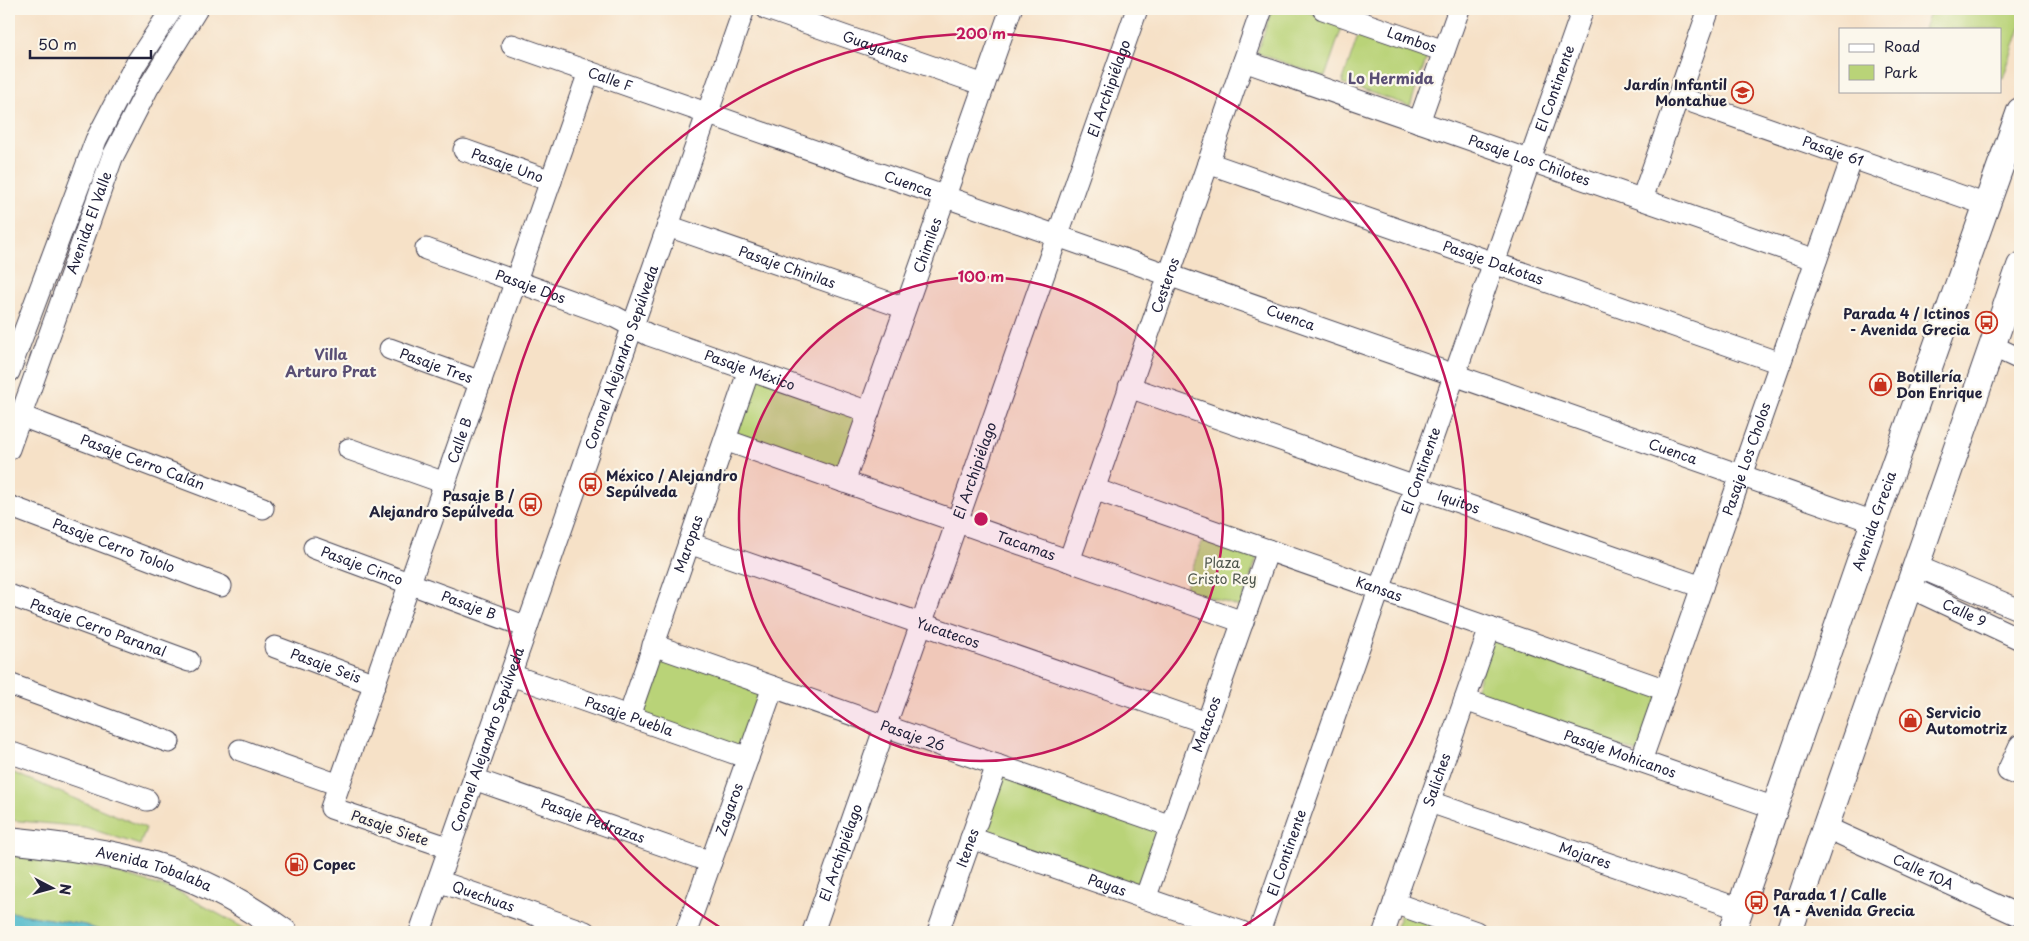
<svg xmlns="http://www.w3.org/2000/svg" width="2029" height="941" font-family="'Playpen Sans',sans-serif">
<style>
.green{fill:#b9d378;stroke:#6e7a5a}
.water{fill:#4fbacb;stroke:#386e83}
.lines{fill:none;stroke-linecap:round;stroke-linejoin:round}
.minor-casing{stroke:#423f50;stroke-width:23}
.major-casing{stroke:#423f50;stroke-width:28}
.minor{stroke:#fff;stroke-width:21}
.major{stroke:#fff;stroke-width:26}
.ring{fill:none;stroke:#c2185b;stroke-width:2.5}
.labels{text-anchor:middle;stroke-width:4.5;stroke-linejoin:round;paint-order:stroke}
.street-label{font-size:14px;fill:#22223b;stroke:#fbf7ec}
.poi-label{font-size:14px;font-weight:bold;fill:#22223b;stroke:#fbf7ec;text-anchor:start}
.park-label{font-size:14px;fill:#4f574d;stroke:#fbf7ec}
.neighbourhood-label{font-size:15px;font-weight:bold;fill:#594e74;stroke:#fbf7ec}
.centre{fill:#c2185b;stroke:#fbf7ec;stroke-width:2.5}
.ring-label{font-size:15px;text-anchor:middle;font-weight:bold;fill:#c2185b;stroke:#fbf7ec;stroke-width:4.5;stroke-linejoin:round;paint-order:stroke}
</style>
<rect width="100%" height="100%" fill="#fbf7ec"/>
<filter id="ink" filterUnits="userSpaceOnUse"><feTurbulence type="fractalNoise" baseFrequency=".02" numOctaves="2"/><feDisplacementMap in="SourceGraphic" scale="10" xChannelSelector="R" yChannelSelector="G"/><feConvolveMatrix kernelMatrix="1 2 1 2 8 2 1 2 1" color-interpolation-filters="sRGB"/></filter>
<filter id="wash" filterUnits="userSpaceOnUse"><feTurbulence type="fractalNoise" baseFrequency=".0096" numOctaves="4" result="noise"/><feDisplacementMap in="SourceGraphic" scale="20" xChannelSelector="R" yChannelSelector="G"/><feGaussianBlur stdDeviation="1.12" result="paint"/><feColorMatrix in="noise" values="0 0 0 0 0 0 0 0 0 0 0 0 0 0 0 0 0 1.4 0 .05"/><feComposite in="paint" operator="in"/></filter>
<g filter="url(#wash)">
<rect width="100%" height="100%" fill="#f6e1c7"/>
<g class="green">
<polygon points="1272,9 1299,9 1343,24 1325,77 1257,53"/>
<polygon points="1931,9 2020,9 2020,28 2003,78 2000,77 2000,29 1924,29"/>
<polygon points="1360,30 1428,54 1410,106 1342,83"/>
<polygon points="756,375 863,413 841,477 735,439"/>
<polygon points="1204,536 1258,555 1240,607 1185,589"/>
<polygon points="1494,635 1660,692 1639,753 1473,696"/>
<polygon points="660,651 765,688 744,752 637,716"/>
<polygon points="9,771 146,828 140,845 85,827 9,820"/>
<polygon points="1001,774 1162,831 1142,888 983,834"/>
<polygon points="9,855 99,868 175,890 251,932 104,932 85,925 9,912"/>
<polygon points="1401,914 1453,932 1394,932"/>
</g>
<polygon class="water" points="9,912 85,925 104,932 9,932"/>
</g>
<g filter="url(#ink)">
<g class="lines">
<defs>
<g id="minor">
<path id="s1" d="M 767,9 L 984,85"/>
<path id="s2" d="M 1323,9 L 1444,51"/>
<path id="s3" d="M 512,45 L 1874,522"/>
<path id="s4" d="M 1244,61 L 1816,260"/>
<path id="s5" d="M 1678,97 L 1987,205"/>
<polyline points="1419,122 1459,9"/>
<path id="s6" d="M 464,150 L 551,181"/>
<path id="s7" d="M 1208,163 L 1780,363"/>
<polyline points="1642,199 1709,9"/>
<path id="s8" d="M 668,226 L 905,308"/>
<path id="s9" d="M 426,249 L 615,317 L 649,335 L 869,412"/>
<polyline points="1992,346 2020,359"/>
<path id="s10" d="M 390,349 L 481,382"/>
<polyline points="9,372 96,140 135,65 172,9"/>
<path id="s11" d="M 1129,387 L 1702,587"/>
<path id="s12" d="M 21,416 L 263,508"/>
<path id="s13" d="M 725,440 L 1243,622"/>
<path id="s14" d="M 9,449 L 112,158 L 148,88 L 197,9"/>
<polyline points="349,449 445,483"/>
<path id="s15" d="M 844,482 L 1011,9"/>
<path id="s16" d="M 1094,489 L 1666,690"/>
<path id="s17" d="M 9,506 L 221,586"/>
<path id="s18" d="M 689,543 L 1207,723"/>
<path id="s19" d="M 314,548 L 527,627"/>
<path id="s20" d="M 1069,561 L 1262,9"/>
<polyline points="1916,566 2020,610"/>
<path id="s21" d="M 1909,587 L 2020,639"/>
<path id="s22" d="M 9,595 L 189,661"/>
<path id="s23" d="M 653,645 L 1171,826"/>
<path id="s24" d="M 275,647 L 375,684"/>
<path id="s25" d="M 511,675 L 748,758"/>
<polyline points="9,684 169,742"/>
<path id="s26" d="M 1465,700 L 1775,808"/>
<path id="s27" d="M 629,716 L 749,370"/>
<polyline points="2020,745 2008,771 2020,776"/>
<polyline points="240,750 339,785"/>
<polyline points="9,752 147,800"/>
<path id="s28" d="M 1641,761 L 1852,158"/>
<path id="s29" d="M 474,779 L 711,862"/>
<path id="s30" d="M 1430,802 L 1740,909"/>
<path id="s31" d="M 1825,827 L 2020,916"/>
<path id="s32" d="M 971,838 L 1242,932"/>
<path id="s33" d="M 450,848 L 331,808 L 589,72"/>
<path id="s34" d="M 438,881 L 585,932"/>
<path id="s35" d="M 1145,899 L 1268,550"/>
<polyline points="1394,903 1476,932"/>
<path id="s36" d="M 420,932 L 744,9"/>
<path id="s37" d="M 686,932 L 773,687"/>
<path id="s38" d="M 813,932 L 1137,9"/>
<path id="s39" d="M 938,932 L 997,765"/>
<path id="s40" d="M 1259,932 L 1583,9"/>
<path id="s41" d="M 1384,932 L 1490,628"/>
</g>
<g id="major">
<path id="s42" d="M 9,840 C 121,853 190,863 284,932"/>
<path id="s43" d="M 1732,932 L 1863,553 L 2020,111"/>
<polyline points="1789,932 2020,266"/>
</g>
</defs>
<use href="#minor" class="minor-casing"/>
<use href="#major" class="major-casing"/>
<use href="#minor" class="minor"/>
<use href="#major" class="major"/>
</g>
</g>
<circle cx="981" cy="519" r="242" fill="#c2185b" fill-opacity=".12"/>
<g class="ring">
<circle cx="981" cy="519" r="242"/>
<path d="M724 930A485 485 0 1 1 1238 930"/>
</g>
<defs>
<symbol id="school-ring" viewBox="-11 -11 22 22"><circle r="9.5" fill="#fbf7ec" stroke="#c8321e" stroke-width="1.5"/><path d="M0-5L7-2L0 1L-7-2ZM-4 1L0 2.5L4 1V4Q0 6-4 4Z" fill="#c8321e"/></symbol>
<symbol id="bus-ring" viewBox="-11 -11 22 22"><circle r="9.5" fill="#fbf7ec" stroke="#c8321e" stroke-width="1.5"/><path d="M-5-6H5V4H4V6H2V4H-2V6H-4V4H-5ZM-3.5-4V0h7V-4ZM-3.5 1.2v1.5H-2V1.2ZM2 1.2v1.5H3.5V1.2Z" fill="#c8321e"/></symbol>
<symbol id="shop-ring" viewBox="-11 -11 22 22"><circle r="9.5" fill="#fbf7ec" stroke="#c8321e" stroke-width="1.5"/><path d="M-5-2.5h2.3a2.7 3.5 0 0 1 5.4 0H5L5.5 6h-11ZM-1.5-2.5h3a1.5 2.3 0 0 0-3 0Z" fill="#c8321e"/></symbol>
<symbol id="fuel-ring" viewBox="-11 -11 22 22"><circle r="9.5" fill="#fbf7ec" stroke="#c8321e" stroke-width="1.5"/><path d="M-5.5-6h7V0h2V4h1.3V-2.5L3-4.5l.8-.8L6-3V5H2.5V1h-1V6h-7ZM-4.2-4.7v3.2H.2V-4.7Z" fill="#c8321e"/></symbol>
</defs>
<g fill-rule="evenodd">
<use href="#school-ring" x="1730" y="80" width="25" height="25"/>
<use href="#bus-ring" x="1974" y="310" width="25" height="25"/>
<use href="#shop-ring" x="1868" y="372" width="25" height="25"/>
<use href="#bus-ring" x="578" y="472" width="25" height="25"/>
<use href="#bus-ring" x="518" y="492" width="25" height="25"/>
<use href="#shop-ring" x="1898" y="708" width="25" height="25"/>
<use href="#fuel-ring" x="284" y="852" width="25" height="25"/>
<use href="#bus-ring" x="1744" y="890" width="25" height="25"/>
</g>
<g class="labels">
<g class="street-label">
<text dy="5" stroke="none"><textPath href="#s2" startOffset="94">Lambos</textPath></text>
<text dy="5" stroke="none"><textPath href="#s1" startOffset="115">Guayanas</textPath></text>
<text dy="5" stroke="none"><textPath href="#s3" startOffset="104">Calle F</textPath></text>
<text dy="5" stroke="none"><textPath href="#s38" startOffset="894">El Archipiélago</textPath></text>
<text dy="5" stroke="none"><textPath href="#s40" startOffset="894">El Continente</textPath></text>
<text dy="5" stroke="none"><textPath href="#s5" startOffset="164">Pasaje 61</textPath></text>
<text dy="5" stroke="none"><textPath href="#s4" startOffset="302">Pasaje Los Chilotes</textPath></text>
<text dy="5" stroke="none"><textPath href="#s6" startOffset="46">Pasaje Uno</textPath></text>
<text dy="5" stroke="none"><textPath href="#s3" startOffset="420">Cuenca</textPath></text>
<text dy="5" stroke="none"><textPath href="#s14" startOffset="240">Avenida El Valle</textPath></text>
<text dy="5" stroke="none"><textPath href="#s15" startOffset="251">Chimiles</textPath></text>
<text dy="5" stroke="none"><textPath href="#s7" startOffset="302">Pasaje Dakotas</textPath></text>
<text dy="5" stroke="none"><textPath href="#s8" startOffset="126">Pasaje Chinilas</textPath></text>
<text dy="5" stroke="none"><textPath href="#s20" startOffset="292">Cesteros</textPath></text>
<text dy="5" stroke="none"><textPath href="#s9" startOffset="111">Pasaje Dos</textPath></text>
<text dy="5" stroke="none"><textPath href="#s3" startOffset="825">Cuenca</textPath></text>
<text dy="5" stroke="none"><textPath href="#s36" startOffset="609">Coronel Alejandro Sepúlveda</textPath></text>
<text dy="5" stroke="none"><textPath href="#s10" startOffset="49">Pasaje Tres</textPath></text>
<text dy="5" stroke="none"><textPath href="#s9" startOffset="346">Pasaje México</textPath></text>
<text dy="5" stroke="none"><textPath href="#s33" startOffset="515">Calle B</textPath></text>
<text dy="5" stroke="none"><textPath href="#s3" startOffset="1230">Cuenca</textPath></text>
<text dy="5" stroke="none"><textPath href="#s28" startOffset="320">Pasaje Los Cholos</textPath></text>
<text dy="5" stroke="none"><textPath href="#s12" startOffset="130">Pasaje Cerro Calán</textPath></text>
<text dy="5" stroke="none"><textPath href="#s40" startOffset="489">El Continente</textPath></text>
<text dy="5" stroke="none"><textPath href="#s38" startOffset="489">El Archipiélago</textPath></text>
<text dy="5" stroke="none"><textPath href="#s11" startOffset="349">Iquitos</textPath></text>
<text dy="5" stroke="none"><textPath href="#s43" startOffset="435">Avenida Grecia</textPath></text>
<text dy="5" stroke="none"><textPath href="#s27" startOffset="182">Maropas</textPath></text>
<text dy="5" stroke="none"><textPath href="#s17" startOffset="112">Pasaje Cerro Tololo</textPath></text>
<text dy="5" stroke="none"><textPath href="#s13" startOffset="319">Tacamas</textPath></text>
<text dy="5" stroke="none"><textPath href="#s19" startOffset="51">Pasaje Cinco</textPath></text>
<text dy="5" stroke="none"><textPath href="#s16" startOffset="302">Kansas</textPath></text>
<text dy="5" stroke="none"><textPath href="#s19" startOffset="165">Pasaje B</textPath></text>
<text dy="5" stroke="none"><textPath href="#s21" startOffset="61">Calle 9</textPath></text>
<text dy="5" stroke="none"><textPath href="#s22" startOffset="95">Pasaje Cerro Paranal</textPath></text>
<text dy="5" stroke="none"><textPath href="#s18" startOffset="274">Yucatecos</textPath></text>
<text dy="5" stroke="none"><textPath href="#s24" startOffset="54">Pasaje Seis</textPath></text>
<text dy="5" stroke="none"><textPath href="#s25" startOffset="125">Pasaje Puebla</textPath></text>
<text dy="5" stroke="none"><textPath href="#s35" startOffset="185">Matacos</textPath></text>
<text dy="5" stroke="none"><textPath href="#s23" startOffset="275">Pasaje 26</textPath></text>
<text dy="5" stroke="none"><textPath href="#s36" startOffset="204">Coronel Alejandro Sepúlveda</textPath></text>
<text dy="5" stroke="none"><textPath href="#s26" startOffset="164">Pasaje Mohicanos</textPath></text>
<text dy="5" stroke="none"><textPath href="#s41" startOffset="161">Saliches</textPath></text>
<text dy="5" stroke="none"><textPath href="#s37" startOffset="130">Zagaros</textPath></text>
<text dy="5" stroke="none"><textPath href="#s29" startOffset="126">Pasaje Pedrazas</textPath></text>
<text transform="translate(390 828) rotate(19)" y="5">Pasaje Siete</text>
<text dy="5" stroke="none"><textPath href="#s39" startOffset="89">Itenes</textPath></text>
<text dy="5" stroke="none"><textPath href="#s38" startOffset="84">El Archipiélago</textPath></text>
<text dy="5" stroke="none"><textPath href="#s40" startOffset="84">El Continente</textPath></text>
<text dy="5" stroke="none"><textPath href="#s30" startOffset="164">Mojares</textPath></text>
<text dy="5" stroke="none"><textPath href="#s42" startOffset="148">Avenida Tobalaba</textPath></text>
<text dy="5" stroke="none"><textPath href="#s31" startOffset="108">Calle 10A</textPath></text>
<text dy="5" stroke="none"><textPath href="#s32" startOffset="144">Payas</textPath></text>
<text dy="5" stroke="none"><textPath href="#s34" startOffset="48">Quechuas</textPath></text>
</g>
<g class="poi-label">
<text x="1727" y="90" text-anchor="end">Jardín Infantil<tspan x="1727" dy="16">Montahue</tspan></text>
<text x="1970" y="319" text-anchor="end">Parada 4 / Ictinos<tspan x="1970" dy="16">- Avenida Grecia</tspan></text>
<text x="1896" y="382">Botillería<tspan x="1896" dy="16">Don Enrique</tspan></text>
<text x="606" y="481">México / Alejandro<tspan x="606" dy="16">Sepúlveda</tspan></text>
<text x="514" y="501" text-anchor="end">Pasaje B /<tspan x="514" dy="16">Alejandro Sepúlveda</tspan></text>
<text x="1926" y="718">Servicio<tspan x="1926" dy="16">Automotriz</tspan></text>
<text x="313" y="870">Copec</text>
<text x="1773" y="900">Parada 1 / Calle<tspan x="1773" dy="16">1A - Avenida Grecia</tspan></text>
</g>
<g class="park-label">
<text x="1222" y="568">Plaza<tspan x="1222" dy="16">Cristo Rey</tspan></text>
</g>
<g class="neighbourhood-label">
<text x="1391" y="84">Lo Hermida</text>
<text x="331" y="360">Villa<tspan x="331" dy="17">Arturo Prat</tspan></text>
</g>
</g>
<circle cx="981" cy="519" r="8" class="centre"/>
<g class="ring-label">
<text x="981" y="39">200 m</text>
<text x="981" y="282">100 m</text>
</g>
<rect width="2029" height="941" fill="none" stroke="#fbf7ec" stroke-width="30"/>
<rect x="1839" y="28" width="162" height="65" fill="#fbf7ec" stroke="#a4a2a5"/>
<rect x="1849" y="44" width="25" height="8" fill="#ffffff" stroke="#a4a2a5"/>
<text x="1884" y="52" font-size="15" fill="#22223b">Road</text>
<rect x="1849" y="65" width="25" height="15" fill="#b9d378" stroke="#a4a2a5"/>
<text x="1884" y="78" font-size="15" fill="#22223b">Park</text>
<g transform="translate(52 888) rotate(96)" stroke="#fbf7ec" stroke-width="4" paint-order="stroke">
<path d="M0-4L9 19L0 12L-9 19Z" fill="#22223b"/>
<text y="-8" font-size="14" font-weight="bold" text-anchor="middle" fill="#22223b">N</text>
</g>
<path d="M30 50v8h121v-8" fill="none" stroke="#22223b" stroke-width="2.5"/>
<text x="38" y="50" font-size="15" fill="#22223b" stroke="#fbf7ec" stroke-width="4" paint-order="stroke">50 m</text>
</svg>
